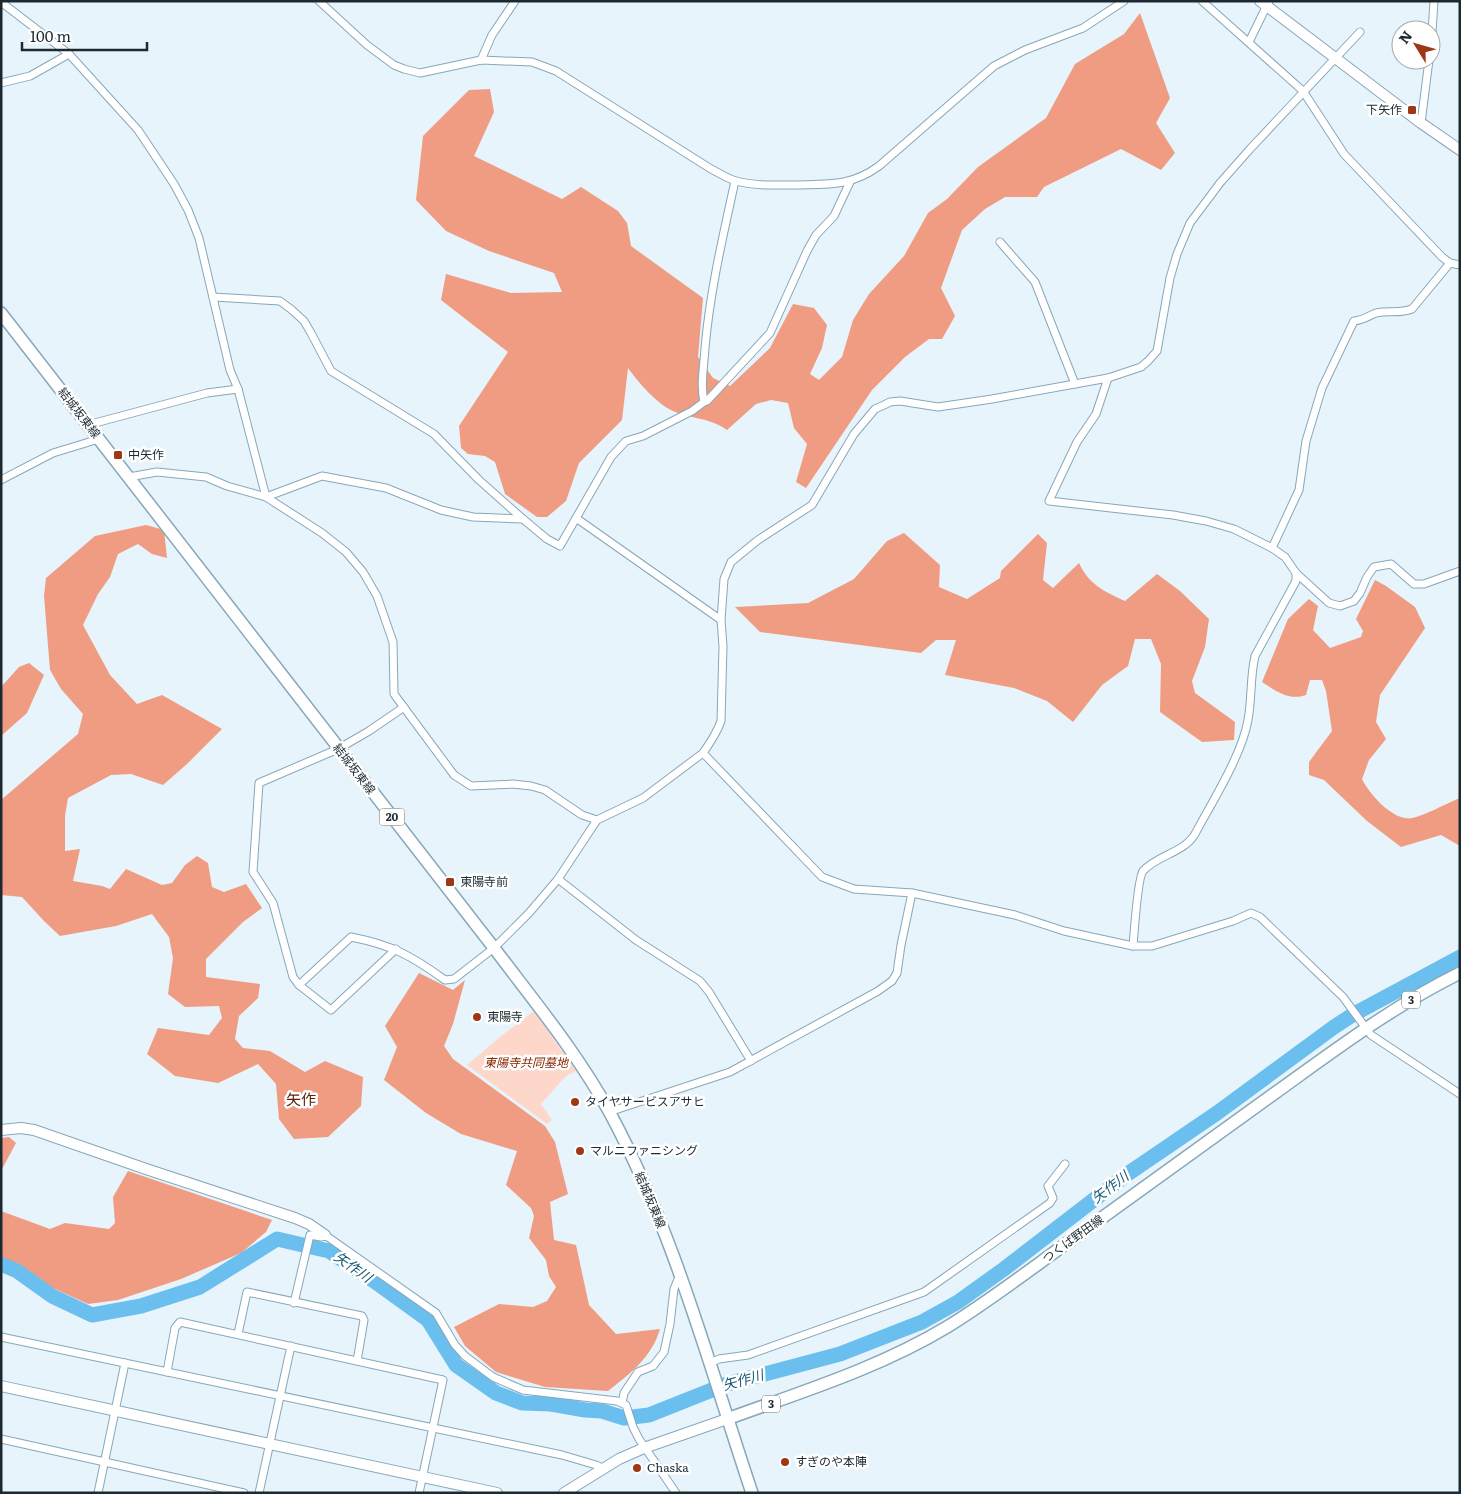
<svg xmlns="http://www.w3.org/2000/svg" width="1461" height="1494" font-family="Literata,'Noto Sans JP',serif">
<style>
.green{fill:#fed7cb}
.forest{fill:#ef9c82}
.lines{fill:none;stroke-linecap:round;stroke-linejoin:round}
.river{stroke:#6abfee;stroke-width:15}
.street-casing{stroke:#87a7ba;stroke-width:9}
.secondary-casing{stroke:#87a7ba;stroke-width:12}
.primary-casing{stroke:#87a7ba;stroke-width:14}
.street{stroke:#fff;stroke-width:7}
.secondary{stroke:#fff;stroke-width:10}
.primary{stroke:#fff;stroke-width:11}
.poi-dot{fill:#9e3713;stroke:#fff;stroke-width:2}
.labels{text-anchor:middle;stroke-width:5;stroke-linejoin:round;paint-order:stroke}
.shield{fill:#fff;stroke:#60696f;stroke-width:1}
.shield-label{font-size:11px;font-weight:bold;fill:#1c2931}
.poi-label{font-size:12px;fill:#1c2931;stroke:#fff;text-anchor:start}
.street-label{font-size:12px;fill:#1c2931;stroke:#fff}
.park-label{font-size:12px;font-style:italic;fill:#862600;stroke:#fff}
.water-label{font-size:14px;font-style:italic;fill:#195a7a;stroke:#fff}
.quarter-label{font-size:15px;fill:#62210b;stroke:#fff}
</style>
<rect width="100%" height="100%" fill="#e7f4fc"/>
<polygon class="green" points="534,1011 576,1071 566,1076 541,1104 552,1120 547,1124 467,1065 501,1036"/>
<g class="forest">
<path d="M 1140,13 L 1170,98 L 1156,123 L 1175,153 L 1161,170 L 1121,149 L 1044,187 L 1037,197 L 1005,197 L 985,209 L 962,230 L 941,288 L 955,316 L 942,339 L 929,339 L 905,357 L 872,390 L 806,488 L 796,482 L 807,444 L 794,428 L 788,403 L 771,400 L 756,404 L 727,430 C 711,418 691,419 673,411 C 657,404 638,382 628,368 L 622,420 L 579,463 L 566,501 L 547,517 L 537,517 L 505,494 L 495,462 L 485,456 L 468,454 L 461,448 L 459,426 L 508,352 L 441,300 L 446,274 L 511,293 L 562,292 L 554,273 L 489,251 L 446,231 L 416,200 L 423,136 L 469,90 L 490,89 L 494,112 L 474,156 L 562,199 L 581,187 L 618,211 L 627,223 L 631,246 L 703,298 L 698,357 L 713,378 L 730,386 L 770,348 L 793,304 L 814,308 L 827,325 L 822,348 L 810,374 L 819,380 L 842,357 L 853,320 L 869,294 L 904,256 L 928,213 L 947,199 L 978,167 L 1046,118 L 1075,64 L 1124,34 Z"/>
<polygon points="146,525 164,530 167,558 152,554 138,544 118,554 110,577 98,594 83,625 110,675 137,704 162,695 222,729 187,764 163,785 131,774 111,775 68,798 65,816 65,851 80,849 73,881 102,886 110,889 126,869 162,885 172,883 185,865 197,856 208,863 212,887 224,892 246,884 262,908 243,922 206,959 206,977 260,984 258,998 239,1016 235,1039 243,1048 270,1051 305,1072 325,1061 363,1077 361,1106 328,1137 294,1139 279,1119 276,1084 258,1064 218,1083 175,1076 147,1054 158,1028 209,1035 222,1018 219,1006 185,1007 168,994 173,958 169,937 152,914 116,926 60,936 44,921 22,897 1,895 1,800 78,734 83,714 61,689 50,670 44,596 46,578 95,536"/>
<path d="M 904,533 L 940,565 L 939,587 L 967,599 L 1000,578 L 1001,571 L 1038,534 L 1047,543 L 1043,580 L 1053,588 L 1079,563 C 1089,585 1104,591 1125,601 L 1157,574 L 1180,591 L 1209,619 L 1205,647 L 1192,681 L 1195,693 L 1235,722 L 1234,740 L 1202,742 L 1160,712 L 1161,664 L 1151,639 L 1135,639 L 1128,666 L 1102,685 L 1073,722 L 1047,701 L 1014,688 L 945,675 L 956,640 L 936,640 L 921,653 L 760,632 L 735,607 L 808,603 L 854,579 L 887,541 Z"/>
<path d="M 1375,580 L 1386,586 L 1415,607 L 1425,628 L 1380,695 L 1376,722 L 1386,739 L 1369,760 L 1362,779 C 1369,794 1394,822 1412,818 C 1424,816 1447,803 1460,798 L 1460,846 L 1441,835 L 1401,847 L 1367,821 L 1324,780 L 1309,775 L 1309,762 L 1332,731 L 1326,691 L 1322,680 L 1310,680 L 1306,695 C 1289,701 1276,691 1262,682 L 1288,619 L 1309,599 L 1318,606 L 1313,630 L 1330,648 L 1361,637 L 1363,631 L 1356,619 Z"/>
<polygon points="29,663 44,675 27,713 1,736 1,687 19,667"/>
<path d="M 419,973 L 453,990 L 465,980 L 453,1024 L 444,1046 L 453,1059 L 545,1126 L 555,1142 L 568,1194 L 550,1202 L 554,1240 L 576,1245 L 589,1305 L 616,1334 L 660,1329 C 652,1357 630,1374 608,1391 L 545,1387 L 496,1372 L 465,1346 L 454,1327 L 499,1304 L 533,1307 L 547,1301 L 556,1287 L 549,1276 L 546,1260 L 529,1238 L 534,1216 L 531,1208 L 506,1185 L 517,1151 L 461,1134 L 426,1113 L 384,1080 L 397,1047 L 385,1026 Z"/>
<polygon points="9,1137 16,1143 1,1171 1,1138"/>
<polygon points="128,1171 272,1220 266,1232 241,1253 181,1279 118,1300 88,1304 53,1288 1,1261 1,1211 50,1229 65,1223 109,1229 115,1223 113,1197"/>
</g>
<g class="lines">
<polyline class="river" points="1,1264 17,1271 52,1296 92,1315 141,1306 200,1287 277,1239 329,1251 374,1281 428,1320 456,1365 496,1393 522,1403 551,1404 585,1410 602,1411 624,1418 649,1415 727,1384 840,1354 922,1322 958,1302 1004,1269 1126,1175 1217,1113 1334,1027 1354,1014 1460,957"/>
<defs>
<g id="street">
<path d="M 319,1 L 367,45 L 394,65 L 404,69 L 420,73 L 481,60 L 532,62 L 556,71 L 711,169 C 719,173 728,179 736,181 C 755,186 775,185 794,185 C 828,184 850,187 879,166 L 994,66 L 1025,50 L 1083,28 L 1124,1"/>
<polyline points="1202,1 1303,91 1344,154 1442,257 1450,263 1460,265"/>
<polyline points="1,2 69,54 138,130 174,184 188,210 199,238 230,370 238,389 266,497"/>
<polyline points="1249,42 1269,1"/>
<polyline points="1431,48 1434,1"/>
<polyline points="481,60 492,35 515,1"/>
<polyline points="1,83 30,76 69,54"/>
<polyline points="1421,123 1429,60"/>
<polyline points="1000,242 1035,282 1075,384"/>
<polyline points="213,297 280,301 292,310 304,321 311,333 331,371 434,434 479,480 523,519 547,539 560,546 611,457 626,441 643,436 692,411 704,402 707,401 770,333 807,251 816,235 834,216 850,182"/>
<polyline points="1108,378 1096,414 1077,442 1049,501 1173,515 1206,521 1234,529 1272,548 1285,557 1296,573 1329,603 1340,606 1354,601 1360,593 1367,577 1374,567 1391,564 1414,584 1424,584 1460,571"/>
<path d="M 704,402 C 700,384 704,366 705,348 C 710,291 723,236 735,181"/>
<polyline points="88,426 95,423 207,393 238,389"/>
<polyline points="129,477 157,472 206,477 227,486 266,497 322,533 346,552 363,572 377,596 393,642 394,694 454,775 471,786 513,784 531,786 545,790 582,815 597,820"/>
<polyline points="1,480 53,453 99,439"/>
<polyline points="266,497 322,476 386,488 441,510 473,517 523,519"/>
<polyline points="576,518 721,620"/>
<path d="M 1272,548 L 1299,490 L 1306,441 L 1322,388 L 1354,321 C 1364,320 1368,316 1376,313 C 1388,310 1400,314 1412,309 L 1450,263"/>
<polyline points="703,753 822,877 854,889 912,893 1015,915 1064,931 1133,946 1152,946 1233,921 1251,913 1260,917 1343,997 1371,1035 1460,1094"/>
<polyline points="558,879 636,940 700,981 709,992 751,1061"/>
<path d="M 1133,946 C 1134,933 1138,877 1143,871 C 1157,855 1184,853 1195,834 C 1212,802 1242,755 1248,720 C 1252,699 1250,677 1255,656 L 1296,581 L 1296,573"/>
<polyline points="396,949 331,1010 299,985 293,977 273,903 253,872 259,783 338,749 369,731 404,707"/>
<path d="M 299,985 L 351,937 C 392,945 412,956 445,980 L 454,979 L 494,948 L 529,913 L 558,879 L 597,820 L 643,798 L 703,753 C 710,743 717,733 721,721 L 723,646 L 721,620 L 724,579 L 731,562 L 758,540 L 812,505 L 854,434 L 875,409 L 884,405 L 890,402 L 900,401 L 938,407 L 992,399 L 1108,378 L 1141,367 L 1148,361 L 1157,351 L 1170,278 L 1177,254 L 1190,223 L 1220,183 L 1250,149 L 1360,32"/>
<polyline points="609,1112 730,1072 878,991 892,981 897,973 901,945 912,893"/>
<polyline points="294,1303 310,1235 321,1237 325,1235 436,1313 455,1345 465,1356 493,1377 523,1390 617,1401 626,1405 633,1427 639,1439 676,1493"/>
<polyline points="238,1334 247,1292 362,1316 364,1320 357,1361"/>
<polyline points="1,1337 562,1455 596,1465 602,1468"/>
<polyline points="710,1363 719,1359 748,1355 924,1292 1050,1203 1053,1198 1048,1186 1065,1164"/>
<polyline points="167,1372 175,1328 180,1322 443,1380 419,1493"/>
<polyline points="622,1403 624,1393 638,1372 653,1366 664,1352 670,1324 674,1289 679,1277"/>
<polyline points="1,1439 244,1493"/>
<polyline points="98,1493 125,1363"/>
<polyline points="259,1493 291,1346"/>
</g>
<g id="secondary">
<polyline points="1260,1 1421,123 1460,150"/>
<polyline points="1,1130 21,1128 34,1130 146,1169 295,1218 309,1224 325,1235"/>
<polyline points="1,1386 497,1493"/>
<polyline points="564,1493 619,1459 644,1448 727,1419"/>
</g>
<g id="primary">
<path d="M 1,313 L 494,948 C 534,1001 578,1054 610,1113 C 674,1232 709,1365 752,1493"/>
<path d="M 727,1419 C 801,1392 879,1368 947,1327 C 991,1300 1032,1268 1074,1238 C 1141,1190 1208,1142 1275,1093 C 1335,1050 1393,1006 1460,973"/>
</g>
</defs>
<use href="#street" class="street-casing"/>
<use href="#secondary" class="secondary-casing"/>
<use href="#primary" class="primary-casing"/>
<use href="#street" class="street"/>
<use href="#secondary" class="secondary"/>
<use href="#primary" class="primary"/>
</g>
<g class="poi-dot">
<rect x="1407" y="105" width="10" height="10" rx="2.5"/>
<rect x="113" y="450" width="10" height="10" rx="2.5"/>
<rect x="445" y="877" width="10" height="10" rx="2.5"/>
<circle cx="477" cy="1017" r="5"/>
<circle cx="575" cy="1102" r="5"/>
<circle cx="580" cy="1151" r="5"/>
<circle cx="785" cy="1462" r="5"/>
<circle cx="637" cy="1468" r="5"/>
</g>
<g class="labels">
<g class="shield">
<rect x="379.5" y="808.5" width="25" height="17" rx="4"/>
<rect x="1402" y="991.5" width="18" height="17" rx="4"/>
<rect x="762" y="1395.5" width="18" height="17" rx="4"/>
</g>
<g class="shield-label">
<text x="392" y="821">20</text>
<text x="1411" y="1004">3</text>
<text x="771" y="1408">3</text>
</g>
<g class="poi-label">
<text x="1402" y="114" text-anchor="end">下矢作</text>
<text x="128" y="459">中矢作</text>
<text x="460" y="886">東陽寺前</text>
<text x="487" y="1021">東陽寺</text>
<text x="585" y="1106">タイヤサービスアサヒ</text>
<text x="590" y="1155">マルニファニシング</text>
<text x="795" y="1466">すぎのや本陣</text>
<text x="647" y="1472">Chaska</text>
</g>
<g class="street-label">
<text transform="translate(79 413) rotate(52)" y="4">結城坂東線</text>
<text transform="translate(354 769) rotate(52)" y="4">結城坂東線</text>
<text transform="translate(650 1200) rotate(67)" y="4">結城坂東線</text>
<text transform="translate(1073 1239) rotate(-36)" y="4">つくば野田線</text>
</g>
<g class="park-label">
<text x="526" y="1067">東陽寺共同墓地</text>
</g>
<g class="water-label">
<text transform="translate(1110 1187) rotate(-37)" y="5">矢作川</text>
<text transform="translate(353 1267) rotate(35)" y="5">矢作川</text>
<text transform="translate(743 1380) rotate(-16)" y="5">矢作川</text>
</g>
<g class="quarter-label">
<text x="301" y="1105">矢作</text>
</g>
</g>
<rect width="1461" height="1494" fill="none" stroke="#1c2931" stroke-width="5"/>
<g transform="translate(1416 45) rotate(307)"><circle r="24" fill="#ffffff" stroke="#a4a9ad"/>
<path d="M0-4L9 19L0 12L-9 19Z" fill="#9e3713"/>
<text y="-8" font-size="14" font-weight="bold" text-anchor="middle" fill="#1c2931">N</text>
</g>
<path d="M22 42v8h125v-8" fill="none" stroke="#1c2931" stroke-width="2.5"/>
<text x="30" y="42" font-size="15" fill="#1c2931" stroke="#ffffff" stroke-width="4" paint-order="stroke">100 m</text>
</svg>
